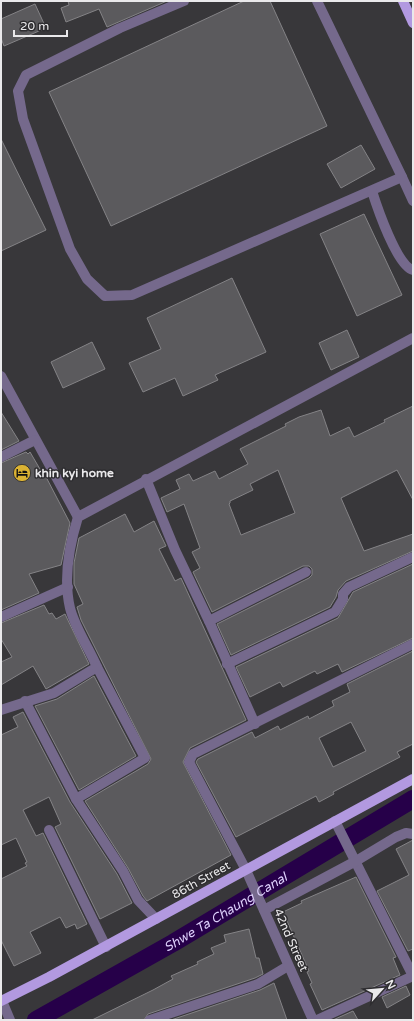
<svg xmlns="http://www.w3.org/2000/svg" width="414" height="1021" font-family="'Varela Round',sans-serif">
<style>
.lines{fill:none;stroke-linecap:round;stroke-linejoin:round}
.canal{stroke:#260049;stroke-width:18}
.building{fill:#5b5a5d;stroke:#848386;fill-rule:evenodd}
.minor{stroke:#75698c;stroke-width:10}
.major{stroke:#b299e0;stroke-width:10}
.labels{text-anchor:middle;stroke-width:3;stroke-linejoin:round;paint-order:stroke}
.poi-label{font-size:12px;font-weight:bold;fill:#eae9eb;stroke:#2e2d30;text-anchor:start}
.street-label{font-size:12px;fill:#eae9eb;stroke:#2e2d30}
.water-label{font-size:13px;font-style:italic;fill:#ded0fc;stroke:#2e2d30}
</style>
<rect width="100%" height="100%" fill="#38373a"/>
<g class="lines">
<path class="canal" id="s1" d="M 36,1020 L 173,943 L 413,799"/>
</g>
<g class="building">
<polygon points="68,1 167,1 107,27 99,9 66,22 61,8 69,5"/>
<polygon points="244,1 270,1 327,126 111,226 49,92"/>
<polygon points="35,4 46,28 4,46 1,38 1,19"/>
<polygon points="1,139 46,230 1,251"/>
<polygon points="361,145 375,169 341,188 327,164"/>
<polygon points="364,214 402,295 357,316 320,234"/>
<polygon points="232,278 266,352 215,375 218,380 183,396 175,378 143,392 129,363 161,349 147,318"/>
<polygon points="347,330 359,357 331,370 319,343"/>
<polygon points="92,342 105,369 63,388 51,362"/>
<path d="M 413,406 L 413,500 L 397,470 L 341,498 L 364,551 L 413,534 L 413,551 L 346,581 L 338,590 L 336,597 L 330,607 L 231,655 L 217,624 L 309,578 L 312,575 L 312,569 L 309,566 L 303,566 L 212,612 L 193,572 L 200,568 L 192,552 L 200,548 L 184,504 L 167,512 L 161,498 L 180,489 L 176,480 L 189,474 L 193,481 L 215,471 L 219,479 L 248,464 L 240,449 L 286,426 L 285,424 L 299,417 L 321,410 L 330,436 L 349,427 L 354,437 L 385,422 L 384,420 ZM 278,470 L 295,513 L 241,535 L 229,504 L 230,503 L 230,501 L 253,490 L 250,484 Z"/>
<polygon points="1,412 19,441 1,450"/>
<polygon points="26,452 28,454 30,452 44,476 45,475 70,523 61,565 29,574 39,593 1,610 1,463"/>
<polygon points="125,514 134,532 154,521 166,546 159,549 175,581 181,578 246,720 190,748 183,762 231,855 147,901 143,896 128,868 85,801 148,764 151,759 81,620 77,607 83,604 74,584 74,563 79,538"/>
<polygon points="413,564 413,638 342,672 338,664 317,674 315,671 283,687 280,682 250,697 236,667 338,618 353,592"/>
<polygon points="44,605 49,614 52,613 56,619 65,614 89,664 46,689 33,666 1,685 1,662 12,657 1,639 1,623"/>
<path d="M 413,651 L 413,744 L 397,752 L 400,757 L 333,792 L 334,794 L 319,802 L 316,796 L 236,837 L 196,762 L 198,759 L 252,732 L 255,738 L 278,726 L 280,730 L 308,716 L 309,719 L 334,706 L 332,701 L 350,692 L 347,684 ZM 351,722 L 366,751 L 333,767 L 319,738 Z"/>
<polygon points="94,676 136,756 79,790 35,706 57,699"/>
<polygon points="23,712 70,802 117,874 132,903 100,919 55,827 61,824 49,797 23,810 36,836 43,833 87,924 77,929 75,924 66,928 60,917 30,932 41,953 14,966 1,940 1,879 27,866 25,863 27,862 16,838 1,845 1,735 18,727 13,717"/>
<polygon points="413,840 413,949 408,951 377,891 409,875 396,849"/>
<polygon points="356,877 396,957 393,958 400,975 322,1010 310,984 312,983 307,972 309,971 283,912 302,903 301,901"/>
<polygon points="249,929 256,958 259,958 263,974 255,978 148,1014 144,1020 92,1020 153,990 173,979 171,976 198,964 197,962 214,954 211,948 226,942 224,935"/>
<polygon points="274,983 287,1020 171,1020 260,990"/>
<polygon points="406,986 410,995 387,1008 382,997"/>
<polygon points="353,1011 358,1020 333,1020"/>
</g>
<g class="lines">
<g class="minor">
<polyline points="184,1 120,28 26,75 18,91 23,119 70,249 87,279 105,296 132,295 402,177 413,201"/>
<polyline points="317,1 402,177"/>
<path d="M 372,191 C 377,207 397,266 413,270"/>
<polyline points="1,376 78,517"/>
<polyline points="1,457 35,440"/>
<polyline points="146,479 175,550 209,621 255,724"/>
<polyline points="1,617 68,587"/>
<polyline points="209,621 306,572"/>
<polyline points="227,664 335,612 343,599 343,594 349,587 413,557"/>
<polyline points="25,701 76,799 123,871 138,900 156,919"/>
<path d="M 1,710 L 54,693 L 97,667 C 89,648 75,628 70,608 C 63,578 69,546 78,517 L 413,338"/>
<polyline points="76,799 145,758 97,667"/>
<polyline points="335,821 413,976"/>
<polyline points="49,830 106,947"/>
<polyline points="264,910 356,861 396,837 406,833 413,834"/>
<polyline points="2,1001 10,1020"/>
<polyline points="150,1020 258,984 288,966"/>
<polyline points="313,1020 246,870 189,762 193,754 413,644"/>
<polyline points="317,1020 413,976"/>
</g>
<g class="major">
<polyline points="403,1 413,23"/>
<polyline points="1,1001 49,977 413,779"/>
</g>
</g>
<defs>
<symbol id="hotel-disc" viewBox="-11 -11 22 22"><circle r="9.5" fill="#dbb233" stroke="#2e2d30"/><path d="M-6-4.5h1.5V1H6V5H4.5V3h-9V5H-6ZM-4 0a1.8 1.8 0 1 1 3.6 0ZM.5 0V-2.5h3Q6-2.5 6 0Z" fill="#111"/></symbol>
</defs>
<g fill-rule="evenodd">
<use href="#hotel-disc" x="12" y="463" width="20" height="20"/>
</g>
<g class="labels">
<g class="poi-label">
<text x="35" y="477">khin kyi home</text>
</g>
<g class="street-label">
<text transform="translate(201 880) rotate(-29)" y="4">86th Street</text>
<text transform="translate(291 940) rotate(66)" y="4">42nd Street</text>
</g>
<g class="water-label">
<text dy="5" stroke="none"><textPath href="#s1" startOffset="218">Shwe Ta Chaung Canal</textPath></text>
</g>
</g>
<rect width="414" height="1021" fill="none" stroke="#eae9eb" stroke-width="4"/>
<g transform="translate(382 989) rotate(63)" stroke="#2e2d30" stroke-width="3" paint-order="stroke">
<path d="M0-3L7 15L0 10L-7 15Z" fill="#eae9eb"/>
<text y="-6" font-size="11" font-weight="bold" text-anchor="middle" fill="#eae9eb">N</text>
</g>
<path d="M14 30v6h53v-6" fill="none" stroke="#eae9eb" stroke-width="2"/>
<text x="20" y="30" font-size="12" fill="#eae9eb" stroke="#2e2d30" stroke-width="3" paint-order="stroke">20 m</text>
</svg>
